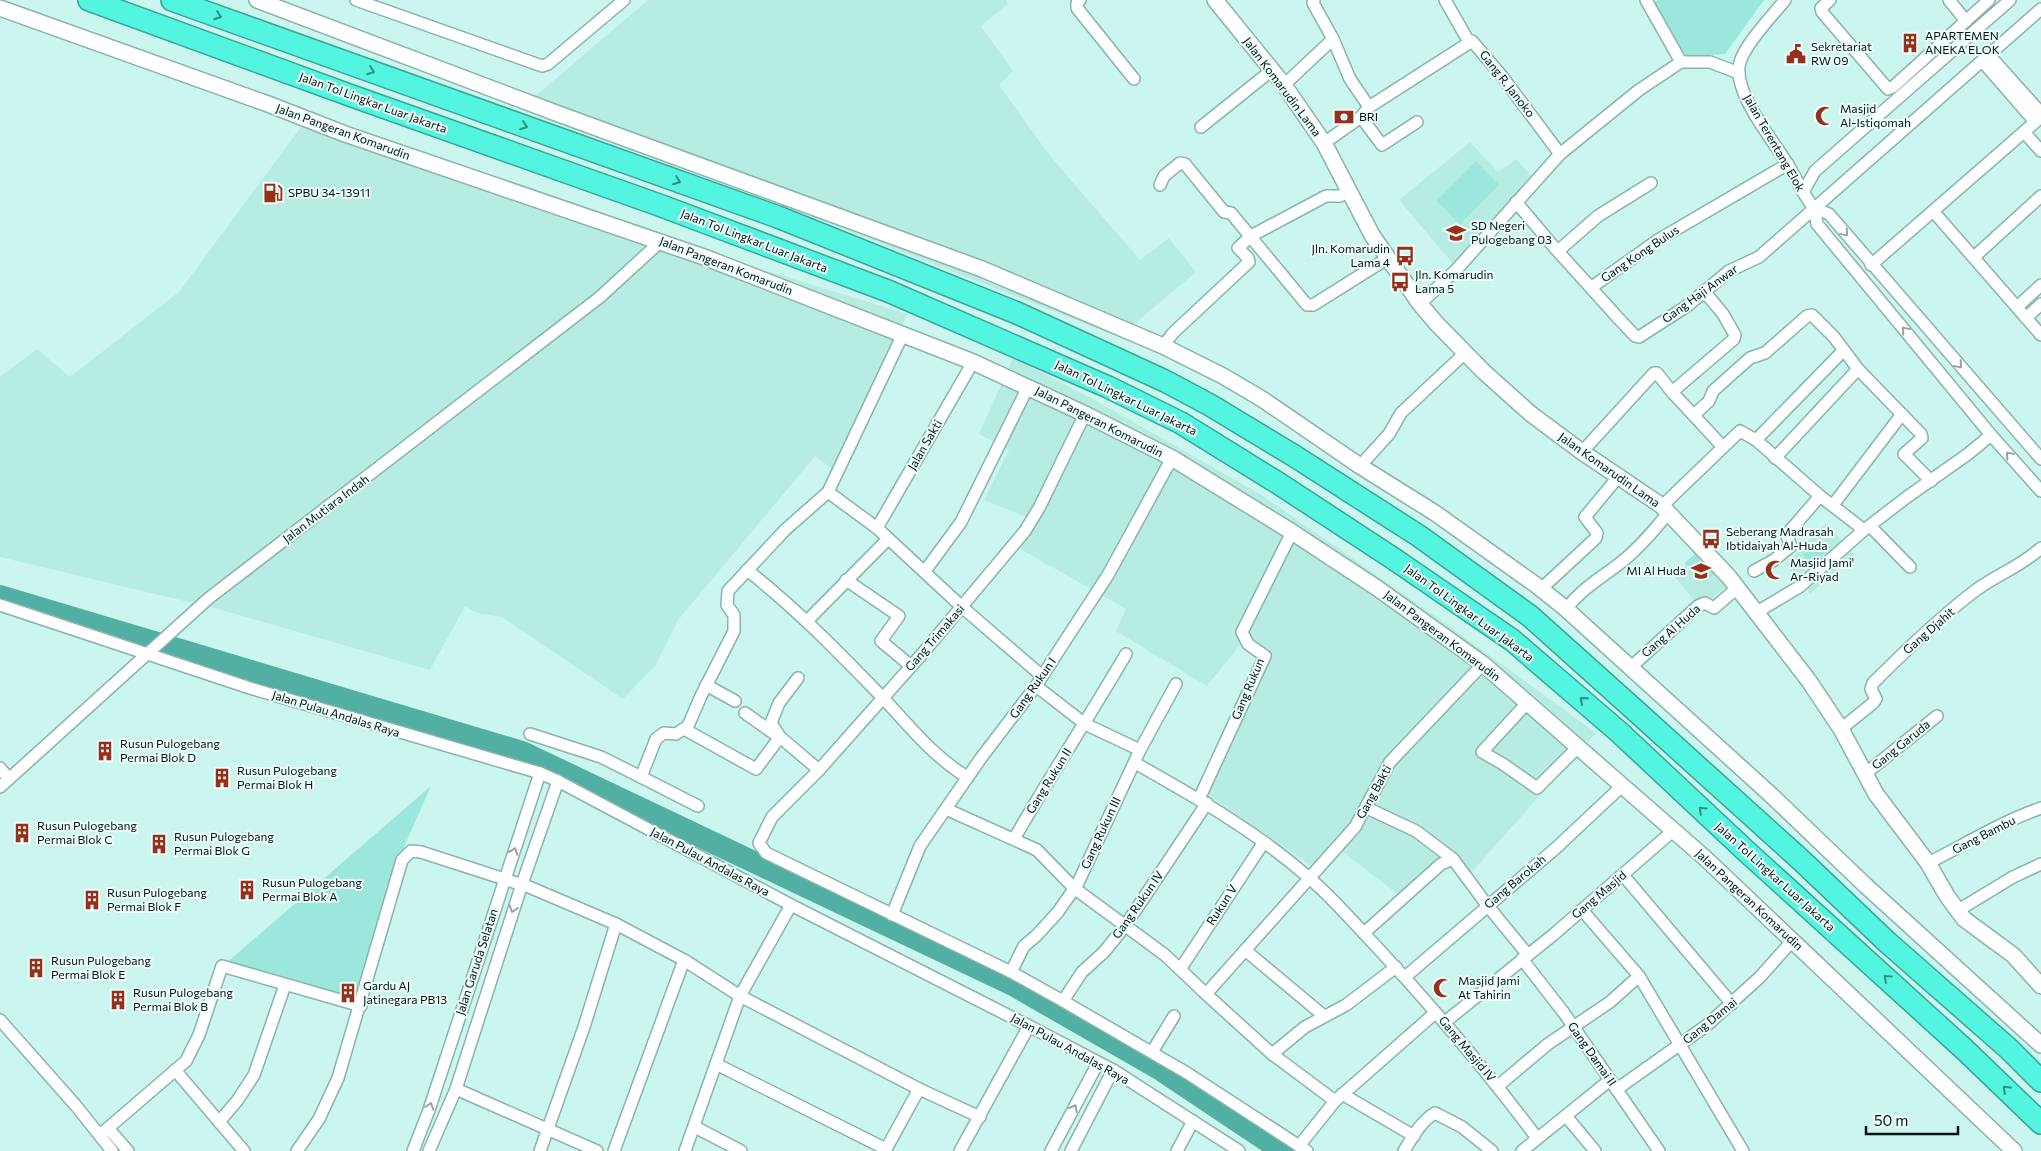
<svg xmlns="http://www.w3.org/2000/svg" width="2041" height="1151" font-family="Commissioner,sans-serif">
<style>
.built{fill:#b7ece3}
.green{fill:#9ce7db}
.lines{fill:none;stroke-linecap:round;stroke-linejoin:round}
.river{stroke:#51b0a3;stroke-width:22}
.minor-casing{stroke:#89b3ac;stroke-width:14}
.tertiary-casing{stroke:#89b3ac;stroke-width:18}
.motorway-casing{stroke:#38a698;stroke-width:24}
.minor{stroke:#fff;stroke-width:11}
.tertiary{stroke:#fff;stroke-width:15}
.motorway{stroke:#53f4e0;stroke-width:21}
.oneway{stroke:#308f83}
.oneway2{stroke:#9ba1a0}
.labels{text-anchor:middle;stroke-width:4;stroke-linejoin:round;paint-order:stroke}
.poi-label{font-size:12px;fill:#051412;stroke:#ecfdfa;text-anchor:start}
.street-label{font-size:12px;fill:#051412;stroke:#ecfdfa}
</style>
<rect width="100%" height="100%" fill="#cbf6ef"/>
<g class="built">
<polygon points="648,0 1006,0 1008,4 981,26 1013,71 999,85 1050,156 1140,260 1169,238 1196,272 1119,337 526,104"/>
<polygon points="301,127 907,314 842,476 815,456 678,620 655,666 623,699 502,617 477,613 465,606 430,670 218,609 0,557 0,377 37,349 70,377 179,292"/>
<polygon points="1470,142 1498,172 1516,159 1534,179 1455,266 1399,200"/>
<polygon points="1013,358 1089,397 1260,494 1438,618 1596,733 1467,877 1447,857 1399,895 1343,852 1322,873 1204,792 1270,650 1246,637 1207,686 1116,631 1126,609 1017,547 1034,520 984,500 1009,450 979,434"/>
<polygon points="1826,523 1854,555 1810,594 1786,564"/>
<polygon points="1702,547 1731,582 1708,602 1694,600 1674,576 1685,566 1685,563"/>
</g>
<g class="green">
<polygon points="1658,0 1764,0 1725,54 1682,57 1646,8"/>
<polygon points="1476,161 1499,185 1460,224 1436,201"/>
<polygon points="1817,542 1826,552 1812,565 1803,555"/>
<polygon points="1700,549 1719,569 1704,583 1685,563"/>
<polygon points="431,786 404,847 357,998 224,965"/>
</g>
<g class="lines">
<polyline class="river" points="0,596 522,752 1013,985 1161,1070 1282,1151"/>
<defs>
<g id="minor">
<polyline points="356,0 542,66 548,64 624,0"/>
<polyline points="1080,0 1077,3 1077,8 1134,79"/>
<polyline points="1314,0 1313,3 1333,39 1350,79 1369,107"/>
<polyline points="1445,0 1469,42"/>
<polyline points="1646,0 1681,62"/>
<path d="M 1785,0 C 1772,16 1746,43 1740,62 C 1731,91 1774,141 1788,165 C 1797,179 1803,195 1814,208 L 1817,224 L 1991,435 L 2041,491"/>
<polyline points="1830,0 1821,8 1822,12 1888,89 1893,87 1989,0"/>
<polyline points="1949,0 1966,21"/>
<polyline points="1989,55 2041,113"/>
<polyline points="1982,61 2035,122"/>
<polyline points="1284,85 1333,39"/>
<polyline points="1361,117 1382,145 1417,122"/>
<polyline points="1201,127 1272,70"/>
<polyline points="2024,132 2041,151"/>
<polyline points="1324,143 1361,117 1369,107 1472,41 1501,75 1560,154"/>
<polyline points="1160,185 1164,176 1180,163 1185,164 1224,212 1231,213 1307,305 1313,305 1388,258"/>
<polyline points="1803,192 1815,171 2010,0"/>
<polyline points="1516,202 1554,247 1619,319 1635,336 1639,337 1687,306 1729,271 1759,257 2041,9"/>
<polyline points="1814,208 1829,214 2041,459"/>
<polyline points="1933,211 2041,335"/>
<polyline points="1558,251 1598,216 1651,183"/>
<polyline points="1974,257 2041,196"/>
<polyline points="1871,265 2041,117"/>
<polyline points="1592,287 1658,240 1788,164"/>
<polyline points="1704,291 1723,314 1735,335 1734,339 1672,392 1723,447"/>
<polyline points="1420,304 1457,269 1560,154 1639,90 1681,62 1710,62 1739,73"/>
<polyline points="2017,307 2041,285"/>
<polyline points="2026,318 2041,304"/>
<polyline points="1163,346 1173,333 1249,262 1248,258 1238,248 1251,236 1326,196 1340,196 1348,191"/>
<polyline points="1085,414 1039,508 1025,531 922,654 819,770 772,817 759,843 766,853 1011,972 1063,1001 1187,1073 1307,1151"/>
<polyline points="1694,415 1709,401 1713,391 1750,358 1765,353 1807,316 1812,315 1834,337 1858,369 1921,434 1922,438 1904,454 1931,481"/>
<polyline points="1756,440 1843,351"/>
<polyline points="1582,452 1654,373 1657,373 1672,392"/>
<polyline points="1775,458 1858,369"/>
<polyline points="1360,466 1389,434 1401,413 1465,353"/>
<polyline points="828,492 877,528 962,607 1042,676"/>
<polyline points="1833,505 1902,414"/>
<polyline points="1662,506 1740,431 1756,440 1820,496 1864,530 1907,497 1968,454 1991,435"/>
<polyline points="1870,526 1910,567"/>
<polyline points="877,528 973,362"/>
<path d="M 747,570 C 797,609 840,654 884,699 C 910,727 934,757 967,777"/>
<polyline points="925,571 961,522 1028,387"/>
<polyline points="1754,571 1774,560 1791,546 1787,536 1788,533 1820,496"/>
<polyline points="846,580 899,616 881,641 911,666"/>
<polyline points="1541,589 1596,538 1597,533 1585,517 1619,476"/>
<polyline points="0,605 250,688 540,773 558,781 791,905 1029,1026 1113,1070 1239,1151"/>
<path d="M 1566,609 C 1583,587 1603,577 1624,560 C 1641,546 1655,529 1669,512"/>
<polyline points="1757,612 1799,587 1864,530"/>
<polyline points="807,621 888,539"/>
<polyline points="1630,668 1698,606 1705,603 1714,608 1737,588"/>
<polyline points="706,685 735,701"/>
<polyline points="1036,686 1085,724 1140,750"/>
<polyline points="1528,702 1482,752 1503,764 1537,788 1578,747"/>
<polyline points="745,713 776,735"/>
<polyline points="684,729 756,769 780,737 819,770"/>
<path d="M 1841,729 L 1873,703 L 1876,699 L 1871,689 L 1873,683 C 1906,650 1939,618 1976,590 C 1998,574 2020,567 2041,548"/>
<polyline points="530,734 601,757 641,777"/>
<polyline points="780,737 771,723 779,703 798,678"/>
<path d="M 1135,763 C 1195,797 1256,831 1308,877 C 1332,897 1353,922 1374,944 C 1432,1006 1486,1070 1537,1138"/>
<polyline points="0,768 9,779"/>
<polyline points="1865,774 1937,716"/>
<polyline points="0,787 209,598 600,297 661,241"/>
<polyline points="1199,799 1265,656 1248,644 1242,632 1292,532"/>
<polyline points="698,806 641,777 656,739 664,733 676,734 688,726 701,696 734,631 734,615 727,605 728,591 785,530 828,492 903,334"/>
<polyline points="1367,808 1416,831 1453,859 1487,905 1528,955"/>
<polyline points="946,809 1037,850 1074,888 1165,955 1206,994 1272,1054 1335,1101"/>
<path d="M 1014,839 C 1050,776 1090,716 1126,654"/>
<path d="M 1928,863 C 1966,844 2001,822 2041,808"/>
<polyline points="1623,875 1732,1004"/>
<polyline points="1582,910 1639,976 1743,1151"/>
<polyline points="1957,911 2013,877 2041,864"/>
<polyline points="892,915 920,846 981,758 1036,686 1063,644 1108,575 1172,458"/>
<polyline points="1364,933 1441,864 1453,859"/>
<polyline points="1245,950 1324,1016"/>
<polyline points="1522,959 1564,1013 1659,1151"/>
<polyline points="1181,968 1264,842"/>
<polyline points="1011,972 1024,946 1036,936 1058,912 1078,883 1140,750 1176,684"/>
<polyline points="1405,977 1556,848 1623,785"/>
<polyline points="1206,994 1355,827 1390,762 1483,664"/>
<polyline points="1063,1001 1082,972 1104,952 1125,926 1207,803"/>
<polyline points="0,1020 77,1107 112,1151"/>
<polyline points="1445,1022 1553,935 1674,830"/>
<polyline points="1152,1052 1174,1016"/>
<polyline points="1272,1054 1305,1027 1346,1005 1396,967"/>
<polyline points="716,1064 886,1149"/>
<polyline points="175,1070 244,1151"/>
<polyline points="1498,1086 1548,1044 1610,1002 1639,976"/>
<polyline points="456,1089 597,1151"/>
<polyline points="1617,1089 1706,1026 1760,977 1792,941"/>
<polyline points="1342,1094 1414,1136"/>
<polyline points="1566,1116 1595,1151"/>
<polyline points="219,1122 237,1101 254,1075 285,985"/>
<polyline points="695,1127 741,1151"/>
<polyline points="108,1128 128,1151"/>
<polyline points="100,1135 186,1061 199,1035 222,966 361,1006"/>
<polyline points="1299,1146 1335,1101 1435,1013"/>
<polyline points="297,1151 319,1119 338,1078 402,860 411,851 421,852 529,887 616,924 684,960 740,996 919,1089 980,1117"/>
<polyline points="413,1151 429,1110 540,773"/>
<polyline points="429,1151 456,1089 522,884 558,781"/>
<polyline points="540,1151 584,1027 616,924"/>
<polyline points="614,1151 684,960"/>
<polyline points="685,1151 740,996 791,905"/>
<polyline points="885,1151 919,1089"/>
<polyline points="960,1151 1029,1026"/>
<polyline points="1051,1151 1098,1063"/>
<polyline points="1071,1151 1113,1070"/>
<polyline points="1177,1151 1193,1121"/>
<path d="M 1404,1151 C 1412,1138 1421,1121 1435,1113 L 1462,1127 L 1492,1151"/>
<polyline points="1522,1151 1610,1080"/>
</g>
<g id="tertiary">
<polyline points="257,0 556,113 982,269 1163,346 1223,376 1262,399 1360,466 1435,513 1536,585 1566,609 1771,795 1865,885 2041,1045"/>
<polyline points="1215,0 1284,85 1324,143 1372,235 1420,304 1436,323 1484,372 1531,414 1582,452 1662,506 1729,577 1809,681 1841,729 1876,794 1928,863 1947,896 1964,919 2013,955 2041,986"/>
<polyline points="0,8 268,104 345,134 704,257 973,362 1085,414 1172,458 1292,532 1377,588 1483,664 1705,858 2014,1151"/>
</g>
<g id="motorway">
<polyline points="89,0 352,96 659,205 888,291 1108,387 1181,423 1278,483 1394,559 1512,640 1619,732 1746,851 1964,1049 2041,1123"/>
<polyline points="172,0 778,217 1017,313 1165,381 1210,405 1296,457 1419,536 1530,616 1637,712 1802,861 1887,942 2009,1049 2041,1081"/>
</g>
</defs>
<use href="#minor" class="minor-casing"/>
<use href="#tertiary" class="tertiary-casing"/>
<use href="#motorway" class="motorway-casing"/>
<use href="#minor" class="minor"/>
<use href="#tertiary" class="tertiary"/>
<use href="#motorway" class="motorway"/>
</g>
<defs><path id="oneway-chevron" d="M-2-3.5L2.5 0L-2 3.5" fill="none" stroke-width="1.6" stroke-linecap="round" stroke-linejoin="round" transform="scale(1.25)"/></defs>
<g class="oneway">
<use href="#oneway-chevron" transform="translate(218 16) rotate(20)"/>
<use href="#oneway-chevron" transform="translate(371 71) rotate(20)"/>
<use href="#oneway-chevron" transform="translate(524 126) rotate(20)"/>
<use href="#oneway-chevron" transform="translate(677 181) rotate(20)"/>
<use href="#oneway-chevron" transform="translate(1583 700) rotate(-139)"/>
<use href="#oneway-chevron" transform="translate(1702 810) rotate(-137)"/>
<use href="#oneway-chevron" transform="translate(1887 978) rotate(-138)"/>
<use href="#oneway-chevron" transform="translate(2006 1089) rotate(-136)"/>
</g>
<g class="oneway2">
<use href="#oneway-chevron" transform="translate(1845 233) rotate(50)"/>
<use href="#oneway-chevron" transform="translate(1905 330) rotate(-130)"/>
<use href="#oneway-chevron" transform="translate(1959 365) rotate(49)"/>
<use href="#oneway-chevron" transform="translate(2009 455) rotate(-131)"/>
<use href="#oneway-chevron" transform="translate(514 851) rotate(-71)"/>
<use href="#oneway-chevron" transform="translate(513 909) rotate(108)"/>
<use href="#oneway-chevron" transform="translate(430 1106) rotate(-72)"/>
<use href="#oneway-chevron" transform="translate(1074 1108) rotate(-62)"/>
</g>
<defs>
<symbol id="building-bare" viewBox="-9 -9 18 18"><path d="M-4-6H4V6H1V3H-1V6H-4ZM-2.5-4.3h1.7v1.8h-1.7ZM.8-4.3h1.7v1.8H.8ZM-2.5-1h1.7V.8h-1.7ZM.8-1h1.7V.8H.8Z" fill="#982f1a" stroke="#ecfdfa" stroke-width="2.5" paint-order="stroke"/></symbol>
<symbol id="civic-bare" viewBox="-9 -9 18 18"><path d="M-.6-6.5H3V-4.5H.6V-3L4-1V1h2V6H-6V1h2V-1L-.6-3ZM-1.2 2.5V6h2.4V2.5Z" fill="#982f1a" stroke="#ecfdfa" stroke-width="2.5" paint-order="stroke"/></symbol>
<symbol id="mosque-bare" viewBox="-9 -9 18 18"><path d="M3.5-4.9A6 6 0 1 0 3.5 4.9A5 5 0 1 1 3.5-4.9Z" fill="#982f1a" stroke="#ecfdfa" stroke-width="2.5" paint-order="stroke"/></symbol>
<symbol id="bank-bare" viewBox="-9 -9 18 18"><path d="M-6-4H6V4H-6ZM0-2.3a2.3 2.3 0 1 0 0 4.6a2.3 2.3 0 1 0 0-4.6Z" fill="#982f1a" stroke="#ecfdfa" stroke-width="2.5" paint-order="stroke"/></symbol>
<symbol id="fuel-bare" viewBox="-9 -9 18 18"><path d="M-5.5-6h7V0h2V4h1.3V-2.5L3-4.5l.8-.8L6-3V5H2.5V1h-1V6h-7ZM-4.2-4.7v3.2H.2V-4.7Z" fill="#982f1a" stroke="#ecfdfa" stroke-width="2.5" paint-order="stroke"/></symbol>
<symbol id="school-bare" viewBox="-9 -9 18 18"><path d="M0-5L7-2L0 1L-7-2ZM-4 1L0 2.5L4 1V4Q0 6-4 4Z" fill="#982f1a" stroke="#ecfdfa" stroke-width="2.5" paint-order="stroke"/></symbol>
<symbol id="bus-bare" viewBox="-9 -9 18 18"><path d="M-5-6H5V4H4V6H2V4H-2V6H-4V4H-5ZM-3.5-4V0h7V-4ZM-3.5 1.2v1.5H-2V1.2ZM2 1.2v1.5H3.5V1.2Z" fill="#982f1a" stroke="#ecfdfa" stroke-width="2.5" paint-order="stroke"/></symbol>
</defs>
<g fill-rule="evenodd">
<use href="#building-bare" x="1896" y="29" width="28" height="28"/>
<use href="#civic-bare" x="1782" y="40" width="28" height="28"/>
<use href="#mosque-bare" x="1811" y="102" width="28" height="28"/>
<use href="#bank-bare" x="1330" y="103" width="28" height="28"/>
<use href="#fuel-bare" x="259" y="179" width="28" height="28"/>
<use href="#school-bare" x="1442" y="219" width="28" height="28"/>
<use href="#bus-bare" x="1391" y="242" width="28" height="28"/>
<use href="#bus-bare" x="1386" y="268" width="28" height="28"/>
<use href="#bus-bare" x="1697" y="525" width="28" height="28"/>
<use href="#mosque-bare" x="1761" y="556" width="28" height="28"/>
<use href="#school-bare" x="1687" y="557" width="28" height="28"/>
<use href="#building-bare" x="91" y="737" width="28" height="28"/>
<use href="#building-bare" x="208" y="764" width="28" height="28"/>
<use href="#building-bare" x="8" y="819" width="28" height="28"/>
<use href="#building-bare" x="145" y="830" width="28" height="28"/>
<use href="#building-bare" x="233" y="876" width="28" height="28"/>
<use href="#building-bare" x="78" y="886" width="28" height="28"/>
<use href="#building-bare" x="22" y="954" width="28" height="28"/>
<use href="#mosque-bare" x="1429" y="974" width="28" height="28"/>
<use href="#building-bare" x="334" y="979" width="28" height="28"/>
<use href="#building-bare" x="104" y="986" width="28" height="28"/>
</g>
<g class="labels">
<g class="poi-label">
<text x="1925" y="40">APARTEMEN<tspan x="1925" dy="14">ANEKA ELOK</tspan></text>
<text x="1811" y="51">Sekretariat<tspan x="1811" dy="14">RW 09</tspan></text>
<text x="1840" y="113">Masjid<tspan x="1840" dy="14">Al-Istiqomah</tspan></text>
<text x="1359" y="121">BRI</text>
<text x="288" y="197">SPBU 34-13911</text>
<text x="1471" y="230">SD Negeri<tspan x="1471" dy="14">Pulogebang 03</tspan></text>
<text x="1390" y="253" text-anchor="end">Jln. Komarudin<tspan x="1390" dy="14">Lama 4</tspan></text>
<text x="1415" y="279">Jln. Komarudin<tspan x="1415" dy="14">Lama 5</tspan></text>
<text x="1726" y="536">Seberang Madrasah<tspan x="1726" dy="14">Ibtidaiyah Al-Huda</tspan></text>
<text x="1790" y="567">Masjid Jami'<tspan x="1790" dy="14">Ar-Riyad</tspan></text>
<text x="1686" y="575" text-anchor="end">MI Al Huda</text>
<text x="120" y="748">Rusun Pulogebang<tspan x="120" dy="14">Permai Blok D</tspan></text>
<text x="237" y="775">Rusun Pulogebang<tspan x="237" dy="14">Permai Blok H</tspan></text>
<text x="37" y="830">Rusun Pulogebang<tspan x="37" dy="14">Permai Blok C</tspan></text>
<text x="174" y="841">Rusun Pulogebang<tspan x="174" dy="14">Permai Blok G</tspan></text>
<text x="262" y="887">Rusun Pulogebang<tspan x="262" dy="14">Permai Blok A</tspan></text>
<text x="107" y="897">Rusun Pulogebang<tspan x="107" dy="14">Permai Blok F</tspan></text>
<text x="51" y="965">Rusun Pulogebang<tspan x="51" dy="14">Permai Blok E</tspan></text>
<text x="1458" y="985">Masjid Jami<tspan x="1458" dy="14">At Tahirin</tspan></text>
<text x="363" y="990">Gardu AJ<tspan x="363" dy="14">Jatinegara PB13</tspan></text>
<text x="133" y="997">Rusun Pulogebang<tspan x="133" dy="14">Permai Blok B</tspan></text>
</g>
<g class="street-label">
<text transform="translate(1507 84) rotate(52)" y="4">Gang R. Janoko</text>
<text transform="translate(1282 87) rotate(53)" y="4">Jalan Komarudin Lama</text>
<text transform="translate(373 103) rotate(20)" y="4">Jalan Tol Lingkar Luar Jakarta</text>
<text transform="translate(343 132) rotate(20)" y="4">Jalan Pangeran Komarudin</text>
<text transform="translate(1774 143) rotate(60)" y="4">Jalan Terentang Elok</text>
<text transform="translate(754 241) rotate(21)" y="4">Jalan Tol Lingkar Luar Jakarta</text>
<text transform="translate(1640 254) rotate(-34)" y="4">Gang Kong Bulus</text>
<text transform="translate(726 266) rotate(21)" y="4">Jalan Pangeran Komarudin</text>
<text transform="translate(1700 294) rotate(-36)" y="4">Gang Haji Anwar</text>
<text transform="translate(1126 398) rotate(26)" y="4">Jalan Tol Lingkar Luar Jakarta</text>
<text transform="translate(1099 422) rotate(27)" y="4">Jalan Pangeran Komarudin</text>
<text transform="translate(925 445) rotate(-60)" y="4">Jalan Sakti</text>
<text transform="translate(1609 470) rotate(35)" y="4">Jalan Komarudin Lama</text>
<text transform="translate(326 509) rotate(-37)" y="4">Jalan Mutiara Indah</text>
<text transform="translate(1469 613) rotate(36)" y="4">Jalan Tol Lingkar Luar Jakarta</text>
<text transform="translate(1671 631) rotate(-41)" y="4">Gang Al Huda</text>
<text transform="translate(1929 631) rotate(-41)" y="4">Gang Djahit</text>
<text transform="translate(1442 636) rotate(37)" y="4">Jalan Pangeran Komarudin</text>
<text transform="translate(935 638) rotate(-49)" y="4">Gang Trimakasi</text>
<text transform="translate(1033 688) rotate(-55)" y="4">Gang Rukun I</text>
<text transform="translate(1248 689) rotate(-67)" y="4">Gang Rukun</text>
<text transform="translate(336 714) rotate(17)" y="4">Jalan Pulau Andalas Raya</text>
<text transform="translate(1901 745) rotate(-39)" y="4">Gang Garuda</text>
<text transform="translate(1049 781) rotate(-58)" y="4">Gang Rukun II</text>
<text transform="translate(1374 792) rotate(-61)" y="4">Gang Bakti</text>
<text transform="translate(1101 833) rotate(-65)" y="4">Gang Rukun III</text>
<text transform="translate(1984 835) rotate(-27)" y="4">Gang Bambu</text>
<text transform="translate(710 862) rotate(28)" y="4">Jalan Pulau Andalas Raya</text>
<text transform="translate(1775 877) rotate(42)" y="4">Jalan Tol Lingkar Luar Jakarta</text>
<text transform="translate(1515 882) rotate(-40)" y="4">Gang Barokah</text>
<text transform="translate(1599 895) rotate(-40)" y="4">Gang Masjid</text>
<text transform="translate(1749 900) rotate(43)" y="4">Jalan Pangeran Komarudin</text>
<text transform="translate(1138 905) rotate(-55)" y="4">Gang Rukun IV</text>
<text transform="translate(1222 905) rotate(-57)" y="4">Rukun V</text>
<text transform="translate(477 962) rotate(-72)" y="4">Jalan Garuda Selatan</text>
<text transform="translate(1710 1021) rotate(-39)" y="4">Gang Damai</text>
<text transform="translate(1070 1049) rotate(29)" y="4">Jalan Pulau Andalas Raya</text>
<text transform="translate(1467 1049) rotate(50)" y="4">Gang Masjid IV</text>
<text transform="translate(1592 1054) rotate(55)" y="4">Gang Damai II</text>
</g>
</g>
<path d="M1866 1126v8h92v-8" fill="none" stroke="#051412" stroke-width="2.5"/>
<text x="1874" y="1126" font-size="15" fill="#051412" stroke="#ecfdfa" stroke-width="4" paint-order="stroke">50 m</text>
</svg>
